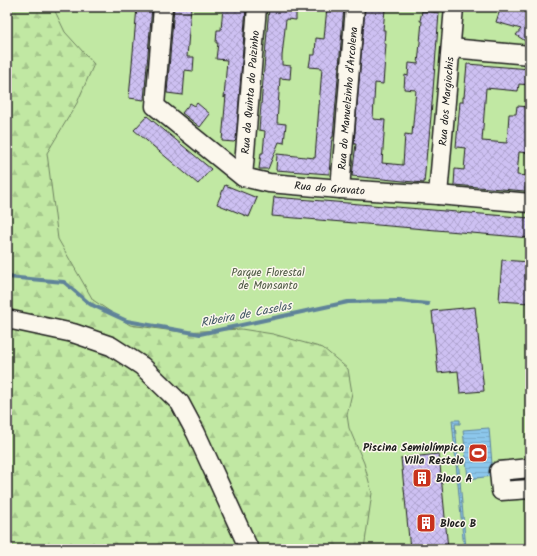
<svg xmlns="http://www.w3.org/2000/svg" width="537" height="556" font-family="Kalam,sans-serif">
<style>
.green{fill:#c1e8a3;stroke:#6e8260}
.forest{fill:url(#forest-firs);stroke:#6e8260}
.water{fill:url(#water-rules);stroke:#5f8399}
.lines{fill:none;stroke-linecap:round;stroke-linejoin:round}
.stream{stroke:#5f8399;stroke-width:4}
.building{fill:url(#building-cross-hatch);stroke:#1c1c1c}
.minor-casing{stroke:#1c1c1c;stroke-width:21}
.minor{stroke:#fbf7ec;stroke-width:18}
.labels{text-anchor:middle;stroke-width:3;stroke-linejoin:round;paint-order:stroke}
.street-label{font-size:11px;fill:#1c1c1c;stroke:#fbf7ec}
.park-label{font-size:11px;fill:#4e5944;stroke:#fbf7ec}
.poi-label{font-size:11px;font-weight:bold;fill:#1c1c1c;stroke:#fbf7ec;text-anchor:start}
.water-label{font-size:12px;font-style:italic;fill:#435865;stroke:#fbf7ec}
</style>
<defs>
<pattern id="forest-firs" width="22" height="20" patternUnits="userSpaceOnUse"><rect width="22" height="20" fill="#c1e8a3"/><path d="M5 1l3.5 6h-7zM16 11l3.5 6h-7z" fill="#a5c68c"/></pattern>
<pattern id="water-rules" width="6" height="5" patternUnits="userSpaceOnUse"><rect width="6" height="5" fill="#8cc7ec"/><path d="M0 2.5h6" fill="none" stroke="#78aaca"/></pattern>
<pattern id="building-cross-hatch" width="8" height="8" patternUnits="userSpaceOnUse"><rect width="8" height="8" fill="#cdc0f2"/><path d="M0 0l8 8M0 8l8-8" fill="none" stroke="#afa4cf"/></pattern>
</defs>
<rect width="100%" height="100%" fill="#fbf7ec"/>
<filter id="ink" filterUnits="userSpaceOnUse"><feTurbulence type="fractalNoise" baseFrequency=".025" numOctaves="2"/><feDisplacementMap in="SourceGraphic" scale="8" xChannelSelector="R" yChannelSelector="G"/><feConvolveMatrix kernelMatrix="1 2 1 2 8 2 1 2 1" color-interpolation-filters="sRGB"/></filter>
<g filter="url(#ink)">
<rect class="green" x="7" y="7" width="523" height="542"/>
<polygon class="forest" points="7,7 53,7 65,32 94,64 77,103 47,153 58,239 93,300 130,325 182,332 241,329 273,334 323,348 348,369 352,393 347,415 349,428 364,463 372,493 364,549 7,549"/>
<g class="water">
<polygon points="452,420 460,420 460,424 455,424 466,549 464,549"/>
<polygon points="489,428 493,476 468,479 463,430"/>
</g>
<g class="lines">
<polyline class="stream" points="7,277 64,282 90,304 127,321 200,334 348,302 398,301 428,304"/>
</g>
<g class="building">
<polygon points="137,7 152,7 144,100 129,98"/>
<polygon points="174,7 191,7 187,57 194,57 193,71 185,70 183,95 167,93"/>
<polygon points="223,7 246,7 236,140 234,142 222,141 226,95 224,98 227,60 216,59 218,43 216,43 217,30 221,30"/>
<polygon points="269,7 296,7 296,20 286,19 282,56 282,65 291,66 290,79 280,78 277,123 286,124 284,143 279,142 268,169 259,169 261,153 263,153 265,131 259,130"/>
<polygon points="327,7 344,7 333,137 332,137 329,174 276,170 277,154 315,158 322,68 309,67 311,55 315,55 316,38 324,39"/>
<polygon points="365,7 385,9 383,30 385,30 384,44 386,44 383,84 375,83 373,119 385,120 382,163 403,165 405,134 412,135 416,90 404,89 405,75 408,76 409,63 418,64 422,21 420,21 422,11 439,13 437,39 431,116 428,149 427,149 424,183 352,176 356,144 354,144"/>
<polygon points="501,7 530,7 530,44 516,35 521,29 496,22"/>
<polygon points="467,64 530,69 530,85 519,84 518,91 486,88 482,141 507,143 509,114 516,114 517,106 530,107 530,153 519,152 517,175 527,176 525,191 454,185 455,169 464,170 466,148 456,147 460,102 463,102 463,97 464,97"/>
<polygon points="190,103 195,106 197,103 210,114 200,127 182,113"/>
<polygon points="147,116 211,169 198,184 134,130"/>
<polygon points="225,185 257,198 249,217 217,204"/>
<polygon points="274,197 530,218 530,238 272,216"/>
<polygon points="502,260 530,262 530,303 499,301"/>
<polygon points="475,307 484,391 460,393 458,371 438,373 432,311"/>
<polygon points="439,454 448,549 410,549 401,458"/>
</g>
<g class="lines">
<defs>
<g id="minor">
<path id="s1" d="M 163,7 L 155,106 L 243,177 L 269,183 L 340,189 L 438,195 L 530,203"/>
<polyline points="451,48 530,55"/>
<path id="s2" d="M 243,177 L 257,7"/>
<path id="s3" d="M 340,189 L 355,7"/>
<path id="s4" d="M 438,195 L 454,7"/>
<polyline points="7,319 73,333 111,346 142,366 180,403 196,433 249,549"/>
<polyline points="530,468 499,471 501,491 530,489"/>
</g>
</defs>
<use href="#minor" class="minor-casing"/>
<use href="#minor" class="minor"/>
</g>
</g>
<defs>
<symbol id="stadium-square" viewBox="-11 -11 22 22"><rect x="-9" y="-9" width="18" height="18" rx="4" fill="#c8321e" stroke="#fbf7ec"/><path d="M0-5a6.5 5 0 1 0 0 10a6.5 5 0 1 0 0-10ZM-3.5-1.8h7v3.6h-7Z" fill="#fff"/></symbol>
<symbol id="building-square" viewBox="-11 -11 22 22"><rect x="-9" y="-9" width="18" height="18" rx="4" fill="#c8321e" stroke="#fbf7ec"/><path d="M-4-6H4V6H1V3H-1V6H-4ZM-2.5-4.3h1.7v1.8h-1.7ZM.8-4.3h1.7v1.8H.8ZM-2.5-1h1.7V.8h-1.7ZM.8-1h1.7V.8H.8Z" fill="#fff"/></symbol>
</defs>
<g fill-rule="evenodd">
<use href="#stadium-square" x="467" y="442" width="22" height="22"/>
<use href="#building-square" x="411" y="467" width="22" height="22"/>
<use href="#building-square" x="415" y="512" width="22" height="22"/>
</g>
<g class="labels">
<g class="street-label">
<text dy="4" stroke="none"><textPath href="#s2" startOffset="85">Rua da Quinta do Paizinho</textPath></text>
<text dy="4" stroke="none"><textPath href="#s3" startOffset="91">Rua do Manuelzinho d'Arcolena</textPath></text>
<text dy="4" stroke="none"><textPath href="#s4" startOffset="94">Rua dos Margiochis</textPath></text>
<text dy="4" stroke="none"><textPath href="#s1" startOffset="300">Rua do Gravato</textPath></text>
</g>
<g class="park-label">
<text x="268" y="276">Parque Florestal<tspan x="268" dy="13">de Monsanto</tspan></text>
</g>
<g class="poi-label">
<text x="464" y="451" text-anchor="end">Piscina Semiolímpica<tspan x="464" dy="13">Villa Restelo</tspan></text>
<text x="436" y="482">Bloco A</text>
<text x="440" y="527">Bloco B</text>
</g>
<g class="water-label">
<text transform="translate(246 314) rotate(-11)" y="4">Ribeira de Caselas</text>
</g>
</g>
<rect width="537" height="556" fill="none" stroke="#fbf7ec" stroke-width="24"/>
<rect x="12" y="12" width="513" height="532" fill="none" stroke="#1c1c1c" stroke-width="1.5" filter="url(#ink)"/>
</svg>
